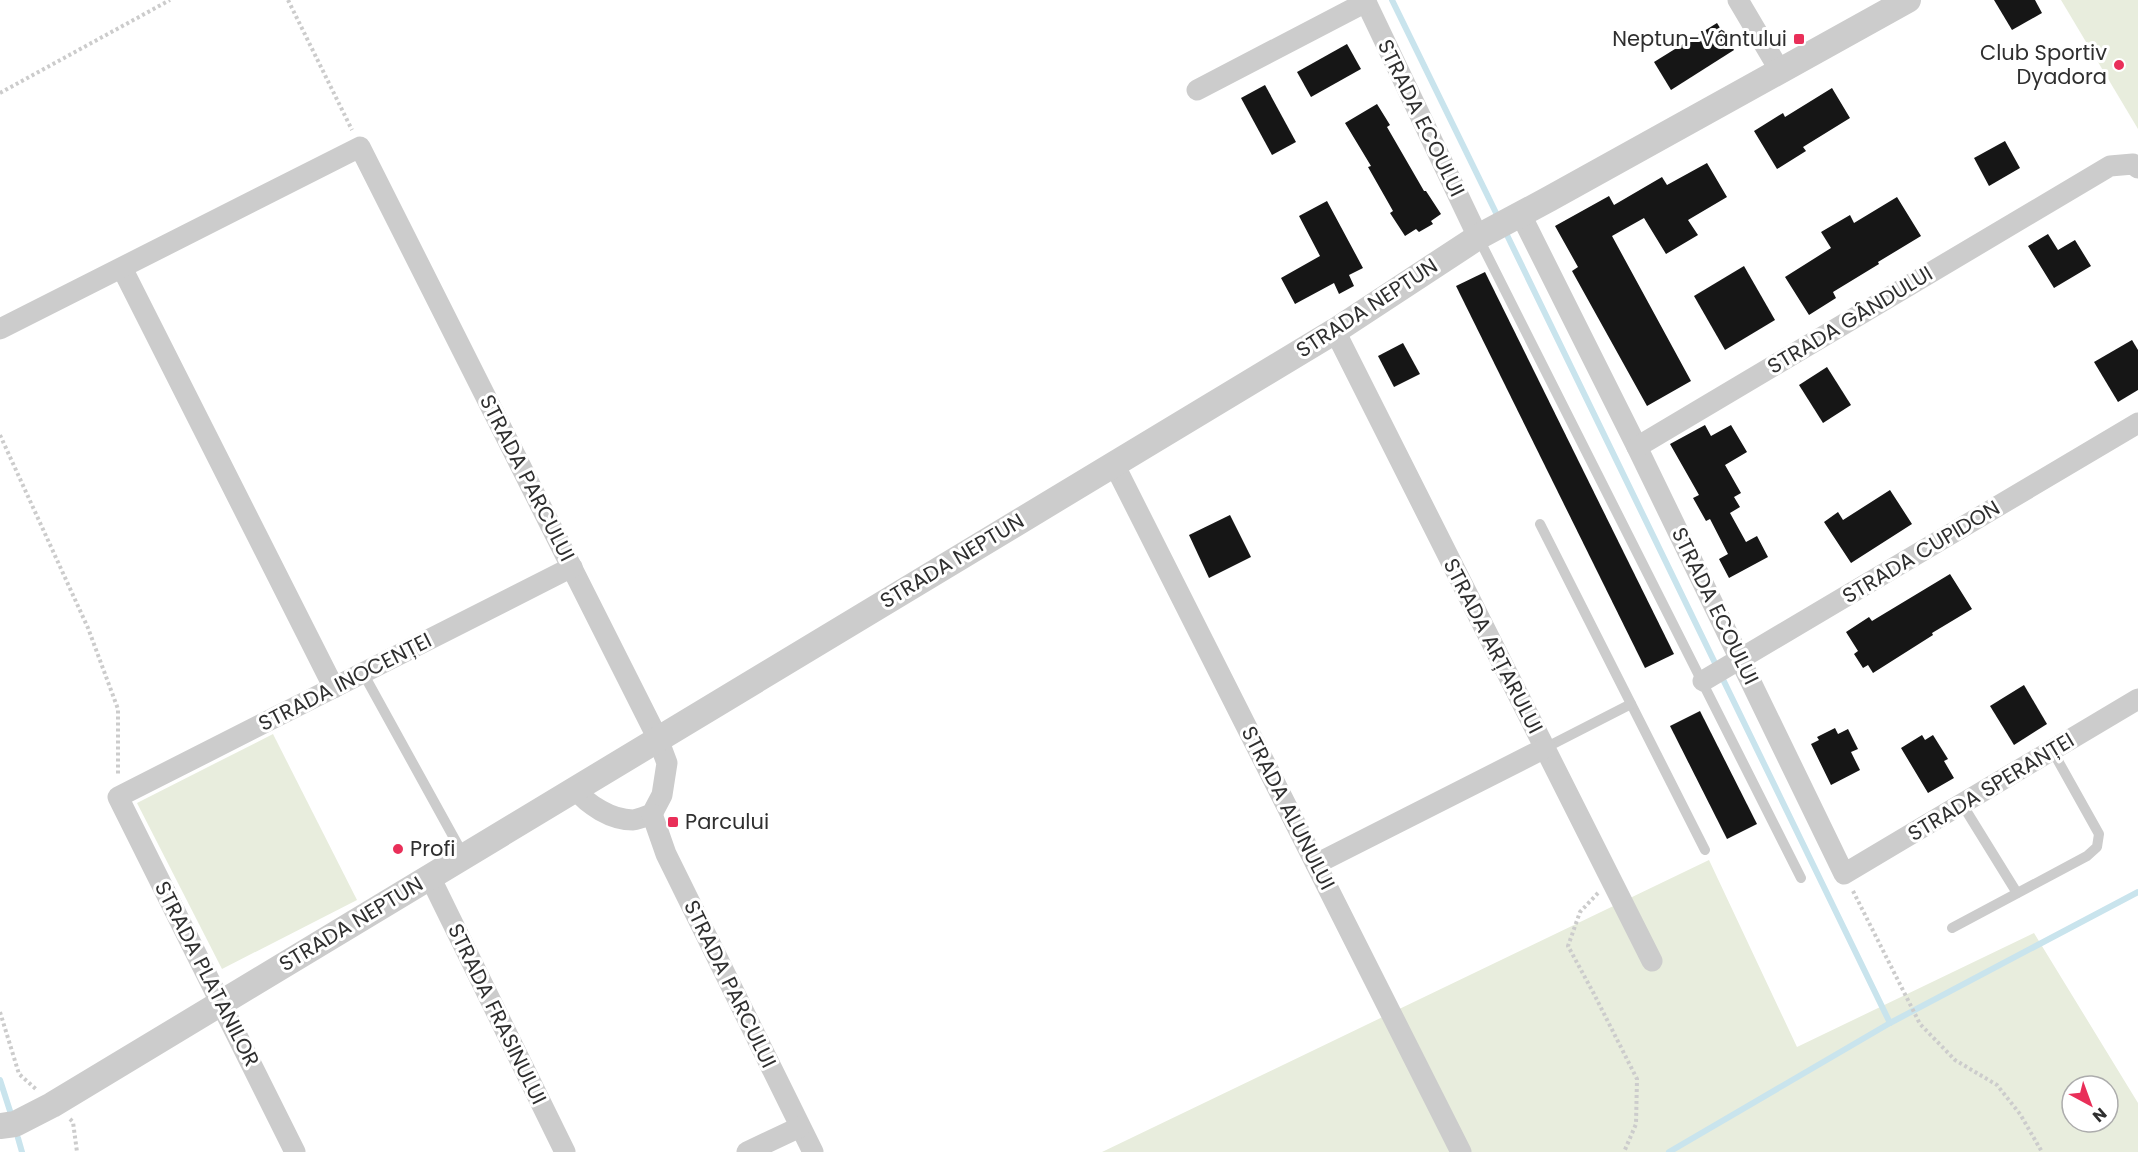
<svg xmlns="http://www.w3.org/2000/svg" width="2138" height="1152" font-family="Poppins,sans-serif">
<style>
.green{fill:#e8eddd;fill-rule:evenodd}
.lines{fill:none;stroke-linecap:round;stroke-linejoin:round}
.stream{stroke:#c9e4ed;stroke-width:6}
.building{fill:#161616}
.path{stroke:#ccc;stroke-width:4;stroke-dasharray:3 3;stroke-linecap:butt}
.service{stroke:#ccc;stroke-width:10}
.minor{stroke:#ccc;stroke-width:21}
.tertiary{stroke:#ccc;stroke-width:26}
.poi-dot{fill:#e92f59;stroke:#fff;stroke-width:2}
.labels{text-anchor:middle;stroke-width:6;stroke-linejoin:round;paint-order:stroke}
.poi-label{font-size:21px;fill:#2f2f2f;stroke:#fff;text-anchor:end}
.street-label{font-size:21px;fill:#2f2f2f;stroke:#fff}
</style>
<rect width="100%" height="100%" fill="#fff"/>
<g class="green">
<polygon points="2061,0 2138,0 2138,129"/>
<polygon points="273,734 357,900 222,969 137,803"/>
<path d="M 1709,860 L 1797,1047 L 2034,933 L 2138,1103 L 2138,1152 L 1102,1152 ZM 2072,1086 L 2108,1086 L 2108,1122 L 2072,1122 Z"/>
</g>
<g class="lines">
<g class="stream">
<polyline points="1392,0 1499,219"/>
<polyline points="1505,231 1890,1023"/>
<polyline points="0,1080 10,1111"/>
<polyline points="18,1138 22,1152"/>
<polyline points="1669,1152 1890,1023 2138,892"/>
</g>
</g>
<g class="building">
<polygon points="1994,0 2035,0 2042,13 2012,30"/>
<polygon points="1717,23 1734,50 1671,90 1654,62"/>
<polygon points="1347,44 1361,69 1311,97 1297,72"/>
<polygon points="1265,85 1296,142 1272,155 1241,98"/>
<polygon points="1832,88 1850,118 1803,147 1806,151 1777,169 1754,131 1783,113 1785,117"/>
<polygon points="1377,104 1390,125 1387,127 1424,191 1426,191 1441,214 1431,221 1433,224 1419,232 1416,229 1405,236 1390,213 1393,211 1368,167 1371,166 1345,123"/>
<polygon points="2005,141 2020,168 1989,186 1974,158"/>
<polygon points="1707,163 1727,197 1688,220 1698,235 1666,254 1644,218 1612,236 1691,381 1647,406 1572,271 1578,267 1555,226 1609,196 1614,205 1662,177 1667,185"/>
<polygon points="1897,197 1921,236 1878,262 1879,264 1833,292 1836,298 1809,315 1785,277 1831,248 1821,232 1850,215 1854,223"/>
<polygon points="1327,201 1363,268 1349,275 1354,286 1339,294 1334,283 1295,304 1281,278 1320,256 1299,216"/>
<polygon points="2048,234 2058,250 2075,240 2091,266 2054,288 2028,246"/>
<polygon points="1744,266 1775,320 1725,350 1694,296"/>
<polygon points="1485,272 1674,654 1645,668 1456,286"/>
<polygon points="2132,340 2138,350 2138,390 2118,402 2094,362"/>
<polygon points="1403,343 1420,374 1394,387 1378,356"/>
<polygon points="1827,367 1851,405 1823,423 1799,385"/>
<polygon points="1705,425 1711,436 1731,425 1747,452 1725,465 1741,493 1734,497 1740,507 1730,513 1746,542 1757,536 1768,557 1729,578 1719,559 1728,554 1710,519 1706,521 1693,498 1699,495 1670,444"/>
<polygon points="1890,490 1912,524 1851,563 1824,522 1838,512 1843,520"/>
<polygon points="1230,515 1251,557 1209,578 1189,535"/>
<polygon points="1950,574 1972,609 1932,633 1933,635 1873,673 1868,665 1863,668 1854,654 1858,651 1846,632 1869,617 1872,621"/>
<polygon points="2024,685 2047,724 2014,745 1990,706"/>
<polygon points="1700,711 1757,824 1727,839 1670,726"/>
<polygon points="1835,728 1838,734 1848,729 1858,749 1851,752 1860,770 1831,785 1811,744 1819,740 1817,737"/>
<polygon points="1922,735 1925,740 1933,735 1948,759 1944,761 1954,778 1928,793 1901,748"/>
</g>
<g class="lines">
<g class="path">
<polyline points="288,0 352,130"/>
<polyline points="0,93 170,0"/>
<polyline points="0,435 88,628 118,709 118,776"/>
<polyline points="1853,891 1920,1024 1955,1060 1997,1085 2020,1114 2042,1152"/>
<polyline points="1598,893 1580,912 1568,946 1594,994 1637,1079 1636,1124 1624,1152"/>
<polyline points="0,1012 19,1074 37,1090"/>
<polyline points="70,1119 73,1122 77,1152"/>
</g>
<g class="service">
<polyline points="1478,237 1801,878"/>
<polyline points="1540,524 1705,850"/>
<polyline points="363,673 464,856"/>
<polyline points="1545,748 1631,704"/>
<polyline points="1962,804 2017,893"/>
<polyline points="1952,928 2087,856 2097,847 2099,834 2052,750"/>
</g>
<g class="minor">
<polyline points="1365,0 1478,237"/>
<polyline points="1738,0 1780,71"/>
<polyline points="1197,90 1366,2"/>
<polyline points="1521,215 1637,447 1844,874 2138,699"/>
<polyline points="122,268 334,688"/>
<path d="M 0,329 L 360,147 L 658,739 L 667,763 L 662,795 L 652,814 C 646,816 639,819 633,820 C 611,820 588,805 575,789"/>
<polyline points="1335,331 1652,961"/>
<polyline points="1637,447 2110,166 2133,164 2138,168"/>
<polyline points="1114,464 1461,1152"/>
<polyline points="1703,681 2138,423"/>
<polyline points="652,814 666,854 813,1152"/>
<polyline points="1316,864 1545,748"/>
<polyline points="430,877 565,1152"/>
<polyline points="295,1152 118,797 572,567"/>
<polyline points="747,1152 800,1127"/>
</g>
<polyline class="tertiary" points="0,1126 15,1124 52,1105 1335,331 1478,237 1549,199 1908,0"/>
</g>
<g class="poi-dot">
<rect x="1793" y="33" width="12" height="12" rx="3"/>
<circle cx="2119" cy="65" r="6"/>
<rect x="667" y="816" width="12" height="12" rx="3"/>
<circle cx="398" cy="849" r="6"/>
</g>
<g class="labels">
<g class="poi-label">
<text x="1787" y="46">Neptun-Vântului</text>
<text x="2107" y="60">Club Sportiv<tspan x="2107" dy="24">Dyadora</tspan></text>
<text x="685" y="829" text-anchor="start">Parcului</text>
<text x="410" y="856" text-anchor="start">Profi</text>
</g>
<g class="street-label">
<text transform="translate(1421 118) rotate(64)" y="7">STRADA ECOULUI</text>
<text transform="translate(1367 308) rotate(-33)" y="7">STRADA NEPTUN</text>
<text transform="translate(1850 320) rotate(-31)" y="7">STRADA GÂNDULUI</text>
<text transform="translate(527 478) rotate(63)" y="7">STRADA PARCULUI</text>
<text transform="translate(1921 552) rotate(-31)" y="7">STRADA CUPIDON</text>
<text transform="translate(952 561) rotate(-31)" y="7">STRADA NEPTUN</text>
<text transform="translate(1715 606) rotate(64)" y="7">STRADA ECOULUI</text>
<text transform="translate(1493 646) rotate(63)" y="7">STRADA ARȚARULUI</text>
<text transform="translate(345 682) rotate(-27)" y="7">STRADA INOCENȚEI</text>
<text transform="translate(1991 787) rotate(-31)" y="7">STRADA SPERANȚEI</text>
<text transform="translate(1288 808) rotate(63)" y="7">STRADA ALUNULUI</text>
<text transform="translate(351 924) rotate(-31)" y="7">STRADA NEPTUN</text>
<text transform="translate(207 974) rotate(63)" y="7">STRADA PLATANILOR</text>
<text transform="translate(730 984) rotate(64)" y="7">STRADA PARCULUI</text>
<text transform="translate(497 1014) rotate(64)" y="7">STRADA FRASINULUI</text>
</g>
</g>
<g transform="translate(2090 1104) rotate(139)"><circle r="28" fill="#ffffff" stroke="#acacac" stroke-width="1.5"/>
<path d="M0-4.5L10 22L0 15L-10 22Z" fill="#e92f59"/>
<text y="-9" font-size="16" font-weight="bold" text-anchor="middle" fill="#2f2f2f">N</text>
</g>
</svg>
